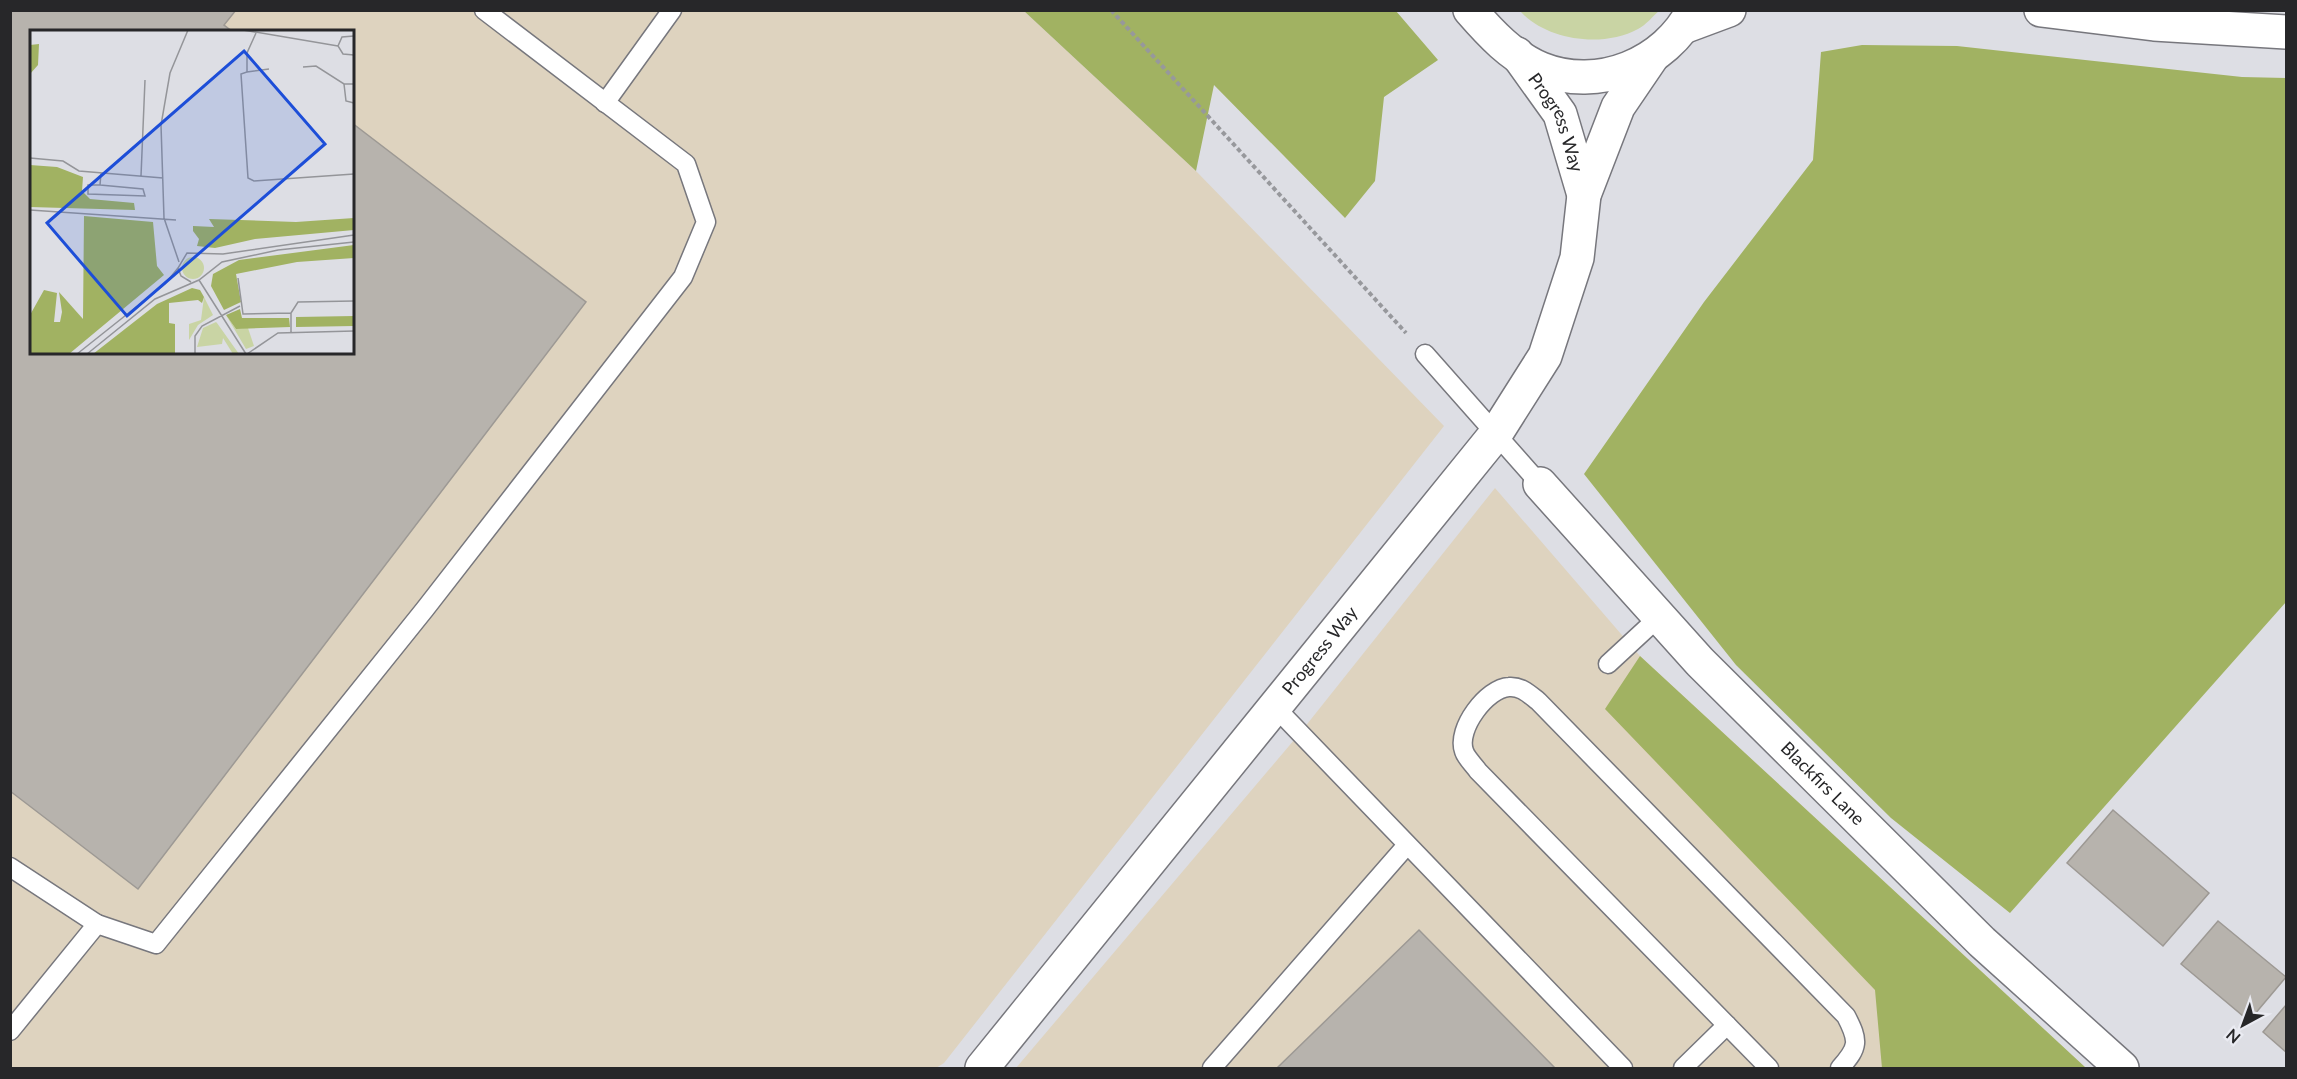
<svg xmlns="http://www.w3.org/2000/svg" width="2297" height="1079" font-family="Lato,sans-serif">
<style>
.industrial{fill:#ded3bf;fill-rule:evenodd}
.green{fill:#c9d4a4}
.forest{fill:#a1b262}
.building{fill:#b7b3ad;stroke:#9d9994;stroke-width:1.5}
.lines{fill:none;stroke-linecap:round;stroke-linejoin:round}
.service-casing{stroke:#77777d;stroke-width:21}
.minor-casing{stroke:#77777d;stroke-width:36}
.tertiary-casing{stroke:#77777d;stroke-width:36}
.secondary-casing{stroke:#77777d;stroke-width:36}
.path{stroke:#97989c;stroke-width:4;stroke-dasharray:4.5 3;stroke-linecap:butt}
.service{stroke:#fff;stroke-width:18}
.minor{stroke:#fff;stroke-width:33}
.tertiary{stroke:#fff;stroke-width:33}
.secondary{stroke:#fff;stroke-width:33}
.labels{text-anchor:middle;stroke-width:6;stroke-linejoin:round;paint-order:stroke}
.street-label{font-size:18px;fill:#272729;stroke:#eaebf2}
.inset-road{fill:none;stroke:#949599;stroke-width:1.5}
.view{fill:#1d4ed8;fill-opacity:0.15;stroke:#1d4ed8;stroke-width:3}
.inset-edge{fill:none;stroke:#272729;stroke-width:3}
</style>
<rect width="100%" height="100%" fill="#dddee4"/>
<g class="industrial">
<path d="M 10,11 L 1024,11 L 1196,171 L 1444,426 L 944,1063 L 936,1068 L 11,1068 ZM 32,32 L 352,32 L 352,352 L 32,352 Z"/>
<polygon points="1495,488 1640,656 2086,1068 1016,1068 1300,733"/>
</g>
<path class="green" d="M 1520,11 L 1659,11 C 1653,16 1646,25 1638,29 C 1603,48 1547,41 1520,11 Z"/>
<g class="forest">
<polygon points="1024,11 1396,11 1438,60 1384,97 1375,181 1345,218 1214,85 1196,171"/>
<polygon points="1862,45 1957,46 2242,77 2286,78 2286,602 2010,913 1891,818 1736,665 1584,474 1704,302 1813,160 1821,52"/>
<polygon points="1640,656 2086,1068 1882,1068 1875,990 1605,709"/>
</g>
<g class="building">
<polygon points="10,10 236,10 224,25 233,32 32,32 32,352 352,352 352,123 586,302 138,889 10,791"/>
<polygon points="2113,810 2209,893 2163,946 2067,863"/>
<polygon points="2218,921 2286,977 2249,1021 2181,964"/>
<polygon points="1419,930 1555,1068 1277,1068"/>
<polygon points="2286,1005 2286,1052 2263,1032"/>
</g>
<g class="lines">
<defs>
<g id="service">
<polyline points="605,103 672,10"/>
<polyline points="1425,354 1540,484"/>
<polyline points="1608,664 1660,616"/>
<polyline points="1274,706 1623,1068"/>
<polyline points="10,867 97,924"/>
<polyline points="10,1031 97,924 156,944 425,609 683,277 706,222 686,164 484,10"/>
<polyline points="1212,1068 1407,845"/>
<polyline points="1683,1068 1727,1025"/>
<path d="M 1769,1068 L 1478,771 C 1474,765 1466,758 1464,751 C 1456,729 1487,688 1509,687 C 1521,686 1529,694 1538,701 L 1846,1016 C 1859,1041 1859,1047 1840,1068"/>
</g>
<g id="minor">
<path id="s1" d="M 1540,484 L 1700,662 L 1982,942 L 2122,1068"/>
</g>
<g id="tertiary">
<path id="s2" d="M 1517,54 L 1560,114 L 1584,195"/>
<path id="s3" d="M 982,1068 L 1495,435 L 1545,356 L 1577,258 L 1584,195 L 1618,107 L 1652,57"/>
</g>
<g id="secondary">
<path d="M 1470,10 C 1490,33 1512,57 1541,69 C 1598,92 1666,64 1693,10"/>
<polyline points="2041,10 2154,24 2286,32"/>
<polyline points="1686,26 1729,10"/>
</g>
</defs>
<use href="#service" class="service-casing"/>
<use href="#minor" class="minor-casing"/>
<use href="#tertiary" class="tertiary-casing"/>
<use href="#secondary" class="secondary-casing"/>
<polyline class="path" points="1111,10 1406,333"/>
<use href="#service" class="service"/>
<use href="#minor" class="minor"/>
<use href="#tertiary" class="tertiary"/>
<use href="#secondary" class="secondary"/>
</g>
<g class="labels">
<g class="street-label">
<text dy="6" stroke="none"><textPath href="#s2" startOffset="80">Progress Way</textPath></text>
<text dy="6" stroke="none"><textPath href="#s3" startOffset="537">Progress Way</textPath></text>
<text dy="6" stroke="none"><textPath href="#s1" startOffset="412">Blackfirs Lane</textPath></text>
</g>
</g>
<g transform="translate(30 30)">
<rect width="324" height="324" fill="#dddee4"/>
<path d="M152 238a11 11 0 1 1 22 0a11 11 0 1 1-22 0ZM 174,267 L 183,285 L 168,295 L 159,310 L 159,294 L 171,290 ZM 196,285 L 206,299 L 218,298 L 224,316 L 216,319 ZM 186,292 L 187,293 L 209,324 L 203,324 L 193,308 L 192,314 L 167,317 L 173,298 Z" fill="#c9d4a4"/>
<path d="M 9,14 L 8,35 L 0,44 L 0,15 ZM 0,135 L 27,137 L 53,147 L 52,161 L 60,169 L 104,173 L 105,180 L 0,177 ZM 54,186 L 123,192 L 127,236 L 134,245 L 39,324 L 0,324 L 0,285 L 14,260 L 27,263 L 24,292 L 30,292 L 32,282 L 29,262 L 53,289 ZM 324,188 L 324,200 L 225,209 L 185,218 L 167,216 L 169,209 L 163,201 L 163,196 L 184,197 L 179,189 L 266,192 ZM 324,215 L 324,228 L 267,232 L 206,244 L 211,272 L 194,280 L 181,256 L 183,244 L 209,230 ZM 162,258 L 170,260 L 174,267 L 172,273 L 168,270 L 139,273 L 139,293 L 145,294 L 145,324 L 63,324 L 127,274 ZM 210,279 L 212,288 L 259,288 L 260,297 L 206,299 L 196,285 ZM 324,286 L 324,296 L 266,297 L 266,287 Z" fill="#a1b262"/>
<path class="inset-road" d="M 213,0 L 308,16M 226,3 L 217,23 L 217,42 L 211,44 L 218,148 L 224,151 L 324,144M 324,6 L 312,7 L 308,16 L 313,24 L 324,25M 273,37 L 286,36 L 314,54 L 324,54M 217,42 L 239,39M 314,54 L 316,71 L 324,73M 0,128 L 33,131 L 49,141 L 133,148M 111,146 L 115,50M 70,155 L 113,159 L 115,166 L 58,164 L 58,155 L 70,155 L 71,143M 0,180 L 146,190M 149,232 L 134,188 L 131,95 L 140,43 L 158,0M 208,248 L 213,284 L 261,283 L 261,303M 169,250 L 216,324M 161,252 L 151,246 L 148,238 L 157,223 L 193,224 L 324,205M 261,283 L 268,272 L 324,271M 47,324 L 135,254 L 148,238M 57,324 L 125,269 L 169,250 L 192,232 L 248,220 L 324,212M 165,324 L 165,306 L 172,296 L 210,276M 217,324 L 248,303 L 324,301"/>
<path class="view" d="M 214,21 L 295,114 L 97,286 L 17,193 Z"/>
<rect width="324" height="324" class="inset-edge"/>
</g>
<rect width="2297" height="1079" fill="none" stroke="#272729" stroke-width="24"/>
<g transform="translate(2243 1025) rotate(221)" stroke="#eaebf2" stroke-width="4.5" paint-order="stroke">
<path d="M0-4.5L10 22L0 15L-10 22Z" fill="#272729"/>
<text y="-9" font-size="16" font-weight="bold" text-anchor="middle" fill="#272729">N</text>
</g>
</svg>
